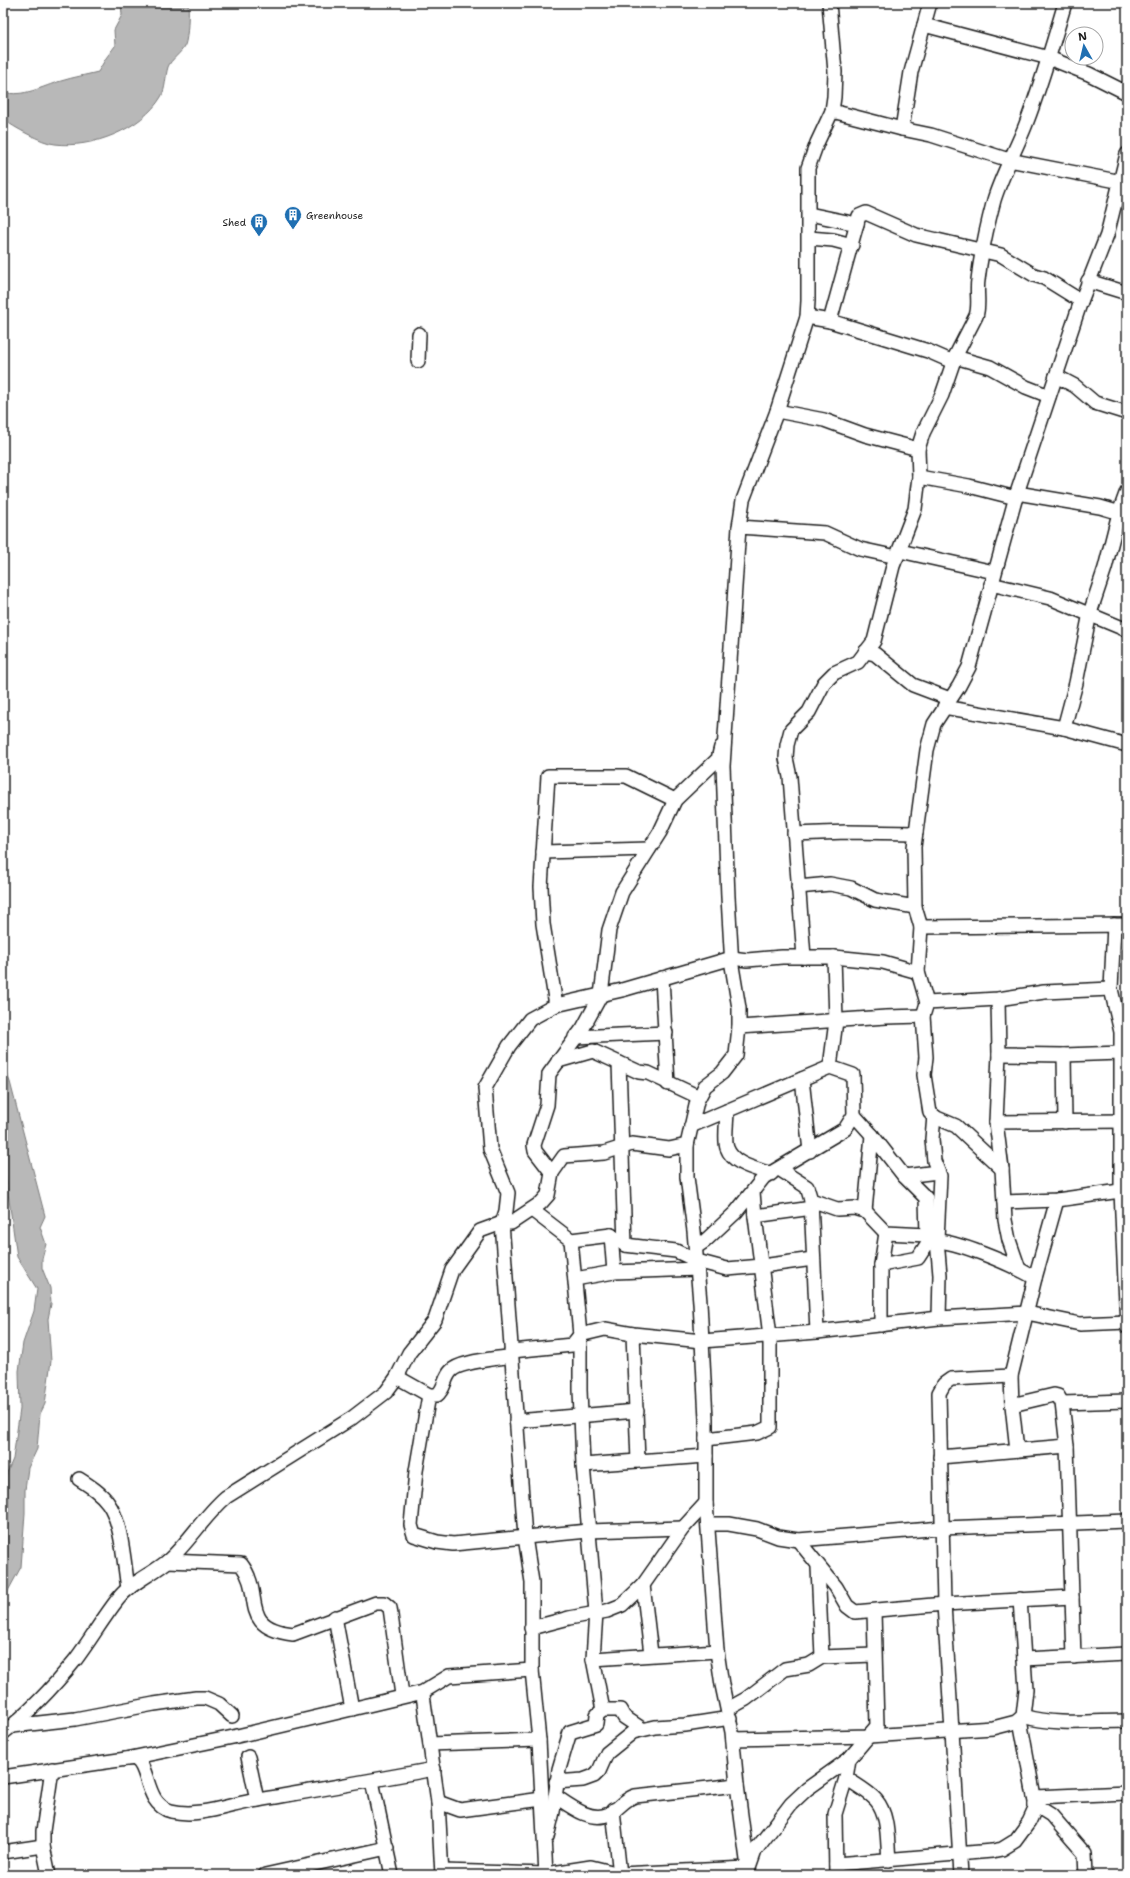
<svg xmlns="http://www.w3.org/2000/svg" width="1130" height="1878" font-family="'Shantell Sans',sans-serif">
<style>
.water{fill:#b8b8b8;stroke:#7a7a7a}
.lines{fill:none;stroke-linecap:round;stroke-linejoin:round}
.minor-casing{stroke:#1c1c1c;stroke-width:16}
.minor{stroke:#fff;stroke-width:13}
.labels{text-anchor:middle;stroke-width:3.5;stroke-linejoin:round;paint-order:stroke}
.poi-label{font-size:10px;fill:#1c1c1c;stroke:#fff;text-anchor:start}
</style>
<rect width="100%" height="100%" fill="#fff"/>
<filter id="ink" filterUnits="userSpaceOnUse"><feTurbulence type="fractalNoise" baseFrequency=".025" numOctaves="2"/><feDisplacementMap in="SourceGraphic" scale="8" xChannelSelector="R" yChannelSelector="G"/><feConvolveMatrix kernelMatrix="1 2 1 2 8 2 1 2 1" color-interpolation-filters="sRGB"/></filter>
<g filter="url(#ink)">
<g class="water">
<path d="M 121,3 L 188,3 C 189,11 188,38 185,45 C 181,54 171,59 168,67 C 165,77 166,88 161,97 C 142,129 91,149 55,144 C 42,143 13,127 3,119 L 3,92 C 23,98 43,86 61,81 C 74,77 86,75 98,72 L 106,58 L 115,46 L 114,30 L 122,15 Z"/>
<polygon points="3,1065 10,1082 45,1216 40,1227 46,1244 42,1259 42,1268 50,1288 51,1304 48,1319 51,1361 45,1404 40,1414 37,1449 28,1468 25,1490 25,1513 21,1567 3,1600 3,1482 13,1459 20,1409 19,1371 23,1343 34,1311 37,1289 17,1257 3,1157"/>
</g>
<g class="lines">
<defs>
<g id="minor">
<polyline points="924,25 1049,58 1089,74 1127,93"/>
<polyline points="832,111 902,129 931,135 1009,160 1127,183"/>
<polyline points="902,129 911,72 930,3"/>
<polyline points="809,214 857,224"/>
<polyline points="809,238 833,240 852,245"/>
<polyline points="1088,281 1127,293"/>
<polyline points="807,317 830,321 928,351 953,362"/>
<polyline points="830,321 859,216 866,213 916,235 1001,255 1034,275 1044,278 1081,301"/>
<polyline points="955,357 990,367 1026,387 1049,396"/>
<polyline points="418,361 419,334"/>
<polyline points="1056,376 1075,386 1095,403 1127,413"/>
<polyline points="777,411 824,420 865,435 918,449"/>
<polyline points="919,477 969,486 1016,498"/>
<polyline points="1017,493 1100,507 1127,515"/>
<polyline points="739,527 825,533 860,549 897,557"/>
<polyline points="900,551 994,572"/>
<polyline points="991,584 1050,598 1127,630"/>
<polyline points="865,652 875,654 913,685 950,699"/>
<polyline points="944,707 1064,728 1127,745"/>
<polyline points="1064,728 1076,683 1090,613 1105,568 1119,513 1127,491"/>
<polyline points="794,834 847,832 916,833"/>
<polyline points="543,852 649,849"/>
<polyline points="798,887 830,884 851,888 875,900 915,907 914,847 927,750 934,724 959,686 969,667 1017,493 1080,304 1107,235 1127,154"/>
<polyline points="915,907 921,927 1127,925"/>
<polyline points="1114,925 1111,989 1121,1032 1121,1191 1127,1327"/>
<polyline points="921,927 918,972 927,1003 923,1016 926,1057 924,1075 930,1113 937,1118 956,1126 1002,1169"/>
<path d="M 804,957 L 790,777 L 786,758 L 787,745 L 791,730 L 809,712 L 824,683 L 834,673 L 858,662 L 874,641 L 893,566 L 915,509 L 919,477 L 918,449 L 923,433 L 942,395 L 955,357 L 976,316 C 980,305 976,292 978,280 C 981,253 987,226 994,200 C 1002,174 1016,150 1026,124 C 1041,85 1053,44 1065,3"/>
<polyline points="662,978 668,1084"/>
<polyline points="998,999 999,1054 996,1122 1002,1169 1005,1220 1009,1240 1019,1269"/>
<polyline points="927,1003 998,999 1044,992 1111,989"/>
<polyline points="556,1005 543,924 541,887 548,776 626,776 675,800"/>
<polyline points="739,1027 886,1017 923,1016"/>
<polyline points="575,1037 666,1033"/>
<polyline points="999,1054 1064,1055 1121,1053"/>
<polyline points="1064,1055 1065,1122"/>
<polyline points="558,1061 593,1051 639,1072 648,1073 699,1097"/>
<polyline points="619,1063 625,1245"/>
<polyline points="830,1067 836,1021 834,957"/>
<polyline points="802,1079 810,1151"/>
<path d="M 727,1111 C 727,1120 724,1140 727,1148 C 733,1165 757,1169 771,1174"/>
<polyline points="854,1115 872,1135 904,1176 926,1198 927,1235"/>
<polyline points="934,1116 932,1139 934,1161 940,1176 937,1240 940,1275 939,1318"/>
<polyline points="996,1122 1127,1121"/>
<polyline points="691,1126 830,1067 853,1075 854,1115 845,1129 764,1177 736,1212 705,1241 696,1247"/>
<path d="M 779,1169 L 807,1187 L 811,1200 L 837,1209 L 855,1208 L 865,1211 L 886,1233 L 927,1235 L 929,1241 C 952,1238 1013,1265 1035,1278"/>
<polyline points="552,1173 535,1151 534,1145 547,1105 549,1074 583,1028 601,995 609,930 622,892 660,832 675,800 718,759 721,747"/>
<polyline points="904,1176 938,1172"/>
<polyline points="811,1200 817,1332"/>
<polyline points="1004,1202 1057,1200 1127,1190"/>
<polyline points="532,1210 571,1240 611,1235 625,1245 676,1251 697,1261 727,1269 762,1266 813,1259"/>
<polyline points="865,1211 872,1135"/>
<polyline points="755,1216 812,1208"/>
<polyline points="611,1235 614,1272"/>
<polyline points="571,1240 580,1335 580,1390 583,1465 596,1612 593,1659 603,1710"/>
<polyline points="881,1265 918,1258 929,1241"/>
<polyline points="575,1279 614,1272 698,1269"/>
<polyline points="881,1325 881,1265 886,1233"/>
<polyline points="633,1334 638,1461"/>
<polyline points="512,1351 572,1345 580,1335 605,1329 633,1334 702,1341 817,1332 939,1318 1027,1313 1080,1324 1127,1322"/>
<path d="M 397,1377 L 429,1395 L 437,1395 C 445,1389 444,1378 451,1371 C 460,1361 497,1359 511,1356"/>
<polyline points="429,1395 416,1471 411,1525 414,1535 437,1542 453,1544 588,1531 683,1528"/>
<polyline points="1062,1403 1127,1401"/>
<polyline points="1012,1405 1054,1395 1058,1396 1062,1403 1067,1446 1074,1657"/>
<polyline points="516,1421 637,1411"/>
<polyline points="706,1439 757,1433 770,1427 770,1336 755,1216 753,1192"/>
<polyline points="1017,1450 1012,1405 1011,1376 1035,1278 1057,1200"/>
<polyline points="940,1457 1067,1446"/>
<polyline points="583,1465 706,1456"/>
<path d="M 79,1479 C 90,1486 101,1493 108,1503 C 122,1522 124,1564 128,1588"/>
<polyline points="709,1524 729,1524 757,1529 778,1537 798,1540 942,1528 1127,1521"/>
<polyline points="798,1540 836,1587 847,1606 855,1612 944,1604 1072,1597"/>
<path d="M 168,1561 L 241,1564 C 265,1595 237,1627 293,1634 L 376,1603 L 384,1603 L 390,1608 L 402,1695"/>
<polyline points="818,1567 822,1657"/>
<polyline points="643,1585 651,1654"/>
<polyline points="335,1617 352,1709"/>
<polyline points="531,1628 569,1618 607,1611 622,1605 643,1585 683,1528 706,1503"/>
<polyline points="593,1659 717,1651"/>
<polyline points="1024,1659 1127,1654"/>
<polyline points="421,1693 449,1676 532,1670"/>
<polyline points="728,1709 746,1699 785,1669 809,1665 822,1657 874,1655"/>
<path d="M 1023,1716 C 1054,1726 1095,1721 1127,1721"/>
<polyline points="12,1726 75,1719 154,1704 196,1698 205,1698 219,1704 232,1716"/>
<path d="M 3,1733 C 30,1712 55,1685 76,1659 C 91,1639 103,1618 118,1599 C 131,1582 153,1574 169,1560 C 190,1541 204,1516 226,1497 L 352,1418 L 386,1392 L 397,1377 L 409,1353 L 435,1320 L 452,1270 L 480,1231 L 502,1223 L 511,1223 L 541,1203 L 548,1195 L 552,1173 L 564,1156 L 604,1153 L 632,1144 L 669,1149 L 687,1145"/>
<polyline points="733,1739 869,1736 993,1728 1016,1722 1023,1716 1026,1690 1020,1599"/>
<polyline points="430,1744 539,1740"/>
<polyline points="248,1757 257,1800"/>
<path d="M 126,1759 C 129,1759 133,1758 135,1759 C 150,1765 144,1804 171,1811 C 200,1818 230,1804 258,1800 C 316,1790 375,1780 434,1769"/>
<polyline points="3,1777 126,1759 233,1737 419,1693 423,1695 424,1702 438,1802 442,1875"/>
<path d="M 846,1778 C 856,1785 868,1791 876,1800 C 889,1815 887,1841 889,1860"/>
<polyline points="372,1781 392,1875"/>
<polyline points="556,1782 583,1780 594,1776 599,1771 607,1753 633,1732 655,1727 685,1725 730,1718"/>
<path d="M 555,1796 C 570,1806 591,1823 609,1814 C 619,1809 624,1799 635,1796 L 737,1785"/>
<polyline points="1034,1797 1127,1793"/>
<polyline points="438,1802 460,1810 542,1799"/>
<polyline points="1035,1805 1051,1815 1085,1854 1086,1875"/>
<polyline points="613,1810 620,1875"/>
<polyline points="547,1837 553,1812 559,1769 570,1732 596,1724 597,1715 603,1710 620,1710 624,1717 642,1729"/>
<polyline points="3,1852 43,1846"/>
<polyline points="836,1864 992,1851 1002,1849 1015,1841 1029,1822 1035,1809 1035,1802 1020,1720"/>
<polyline points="442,1871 546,1874 591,1867 620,1874 747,1868"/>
<polyline points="49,1875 43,1846 43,1831 52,1769"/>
<polyline points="265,1875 387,1848"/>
<polyline points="546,1875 539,1740 532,1670 532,1582 525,1537 502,1223 506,1211 508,1193 490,1149 485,1088 509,1046 530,1019 556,1005 622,990 732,958 747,960 782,957 834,957 883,962 918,972"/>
<polyline points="737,1875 749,1868 755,1851 791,1804 807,1789 849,1759 877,1726 874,1611"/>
<polyline points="749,1875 737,1785 732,1732 722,1685 717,1651 706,1503 706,1419 700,1302 694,1231 687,1177 687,1145 697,1101 705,1086 722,1073 736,1055 739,1027 739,1008 732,966 728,897 723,766 739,527 743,500 777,411 807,317 808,301 808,168 817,143 832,111 834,97 835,72 829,3"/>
<polyline points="836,1875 835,1814 846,1778 849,1759"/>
<polyline points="961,1875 944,1604 939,1393 944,1384 951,1379 1011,1376"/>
</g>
</defs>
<use href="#minor" class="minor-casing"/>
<use href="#minor" class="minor"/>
</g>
</g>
<defs>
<symbol id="building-pin" viewBox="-11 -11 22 30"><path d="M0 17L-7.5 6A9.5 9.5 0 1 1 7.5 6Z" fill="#1f6fb2" stroke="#fff"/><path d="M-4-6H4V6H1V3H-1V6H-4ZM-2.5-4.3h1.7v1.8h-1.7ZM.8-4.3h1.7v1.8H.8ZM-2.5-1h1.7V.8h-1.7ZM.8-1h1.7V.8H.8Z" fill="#fff"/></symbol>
</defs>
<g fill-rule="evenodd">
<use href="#building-pin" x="283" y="205" width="20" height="27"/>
<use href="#building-pin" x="249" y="212" width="20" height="27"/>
</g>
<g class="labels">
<g class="poi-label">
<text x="306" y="219">Greenhouse</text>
<text x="246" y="226" text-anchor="end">Shed</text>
</g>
</g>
<rect width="1130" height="1878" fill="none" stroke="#fff" stroke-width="16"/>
<rect x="8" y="8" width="1114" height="1862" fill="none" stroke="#1c1c1c" stroke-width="1.5" filter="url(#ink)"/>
<g transform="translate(1084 46) rotate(352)"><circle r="19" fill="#ffffff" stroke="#a4a4a4"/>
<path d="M0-3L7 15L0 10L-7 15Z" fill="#1f6fb2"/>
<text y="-6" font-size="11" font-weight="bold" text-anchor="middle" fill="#1c1c1c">N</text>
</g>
</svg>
